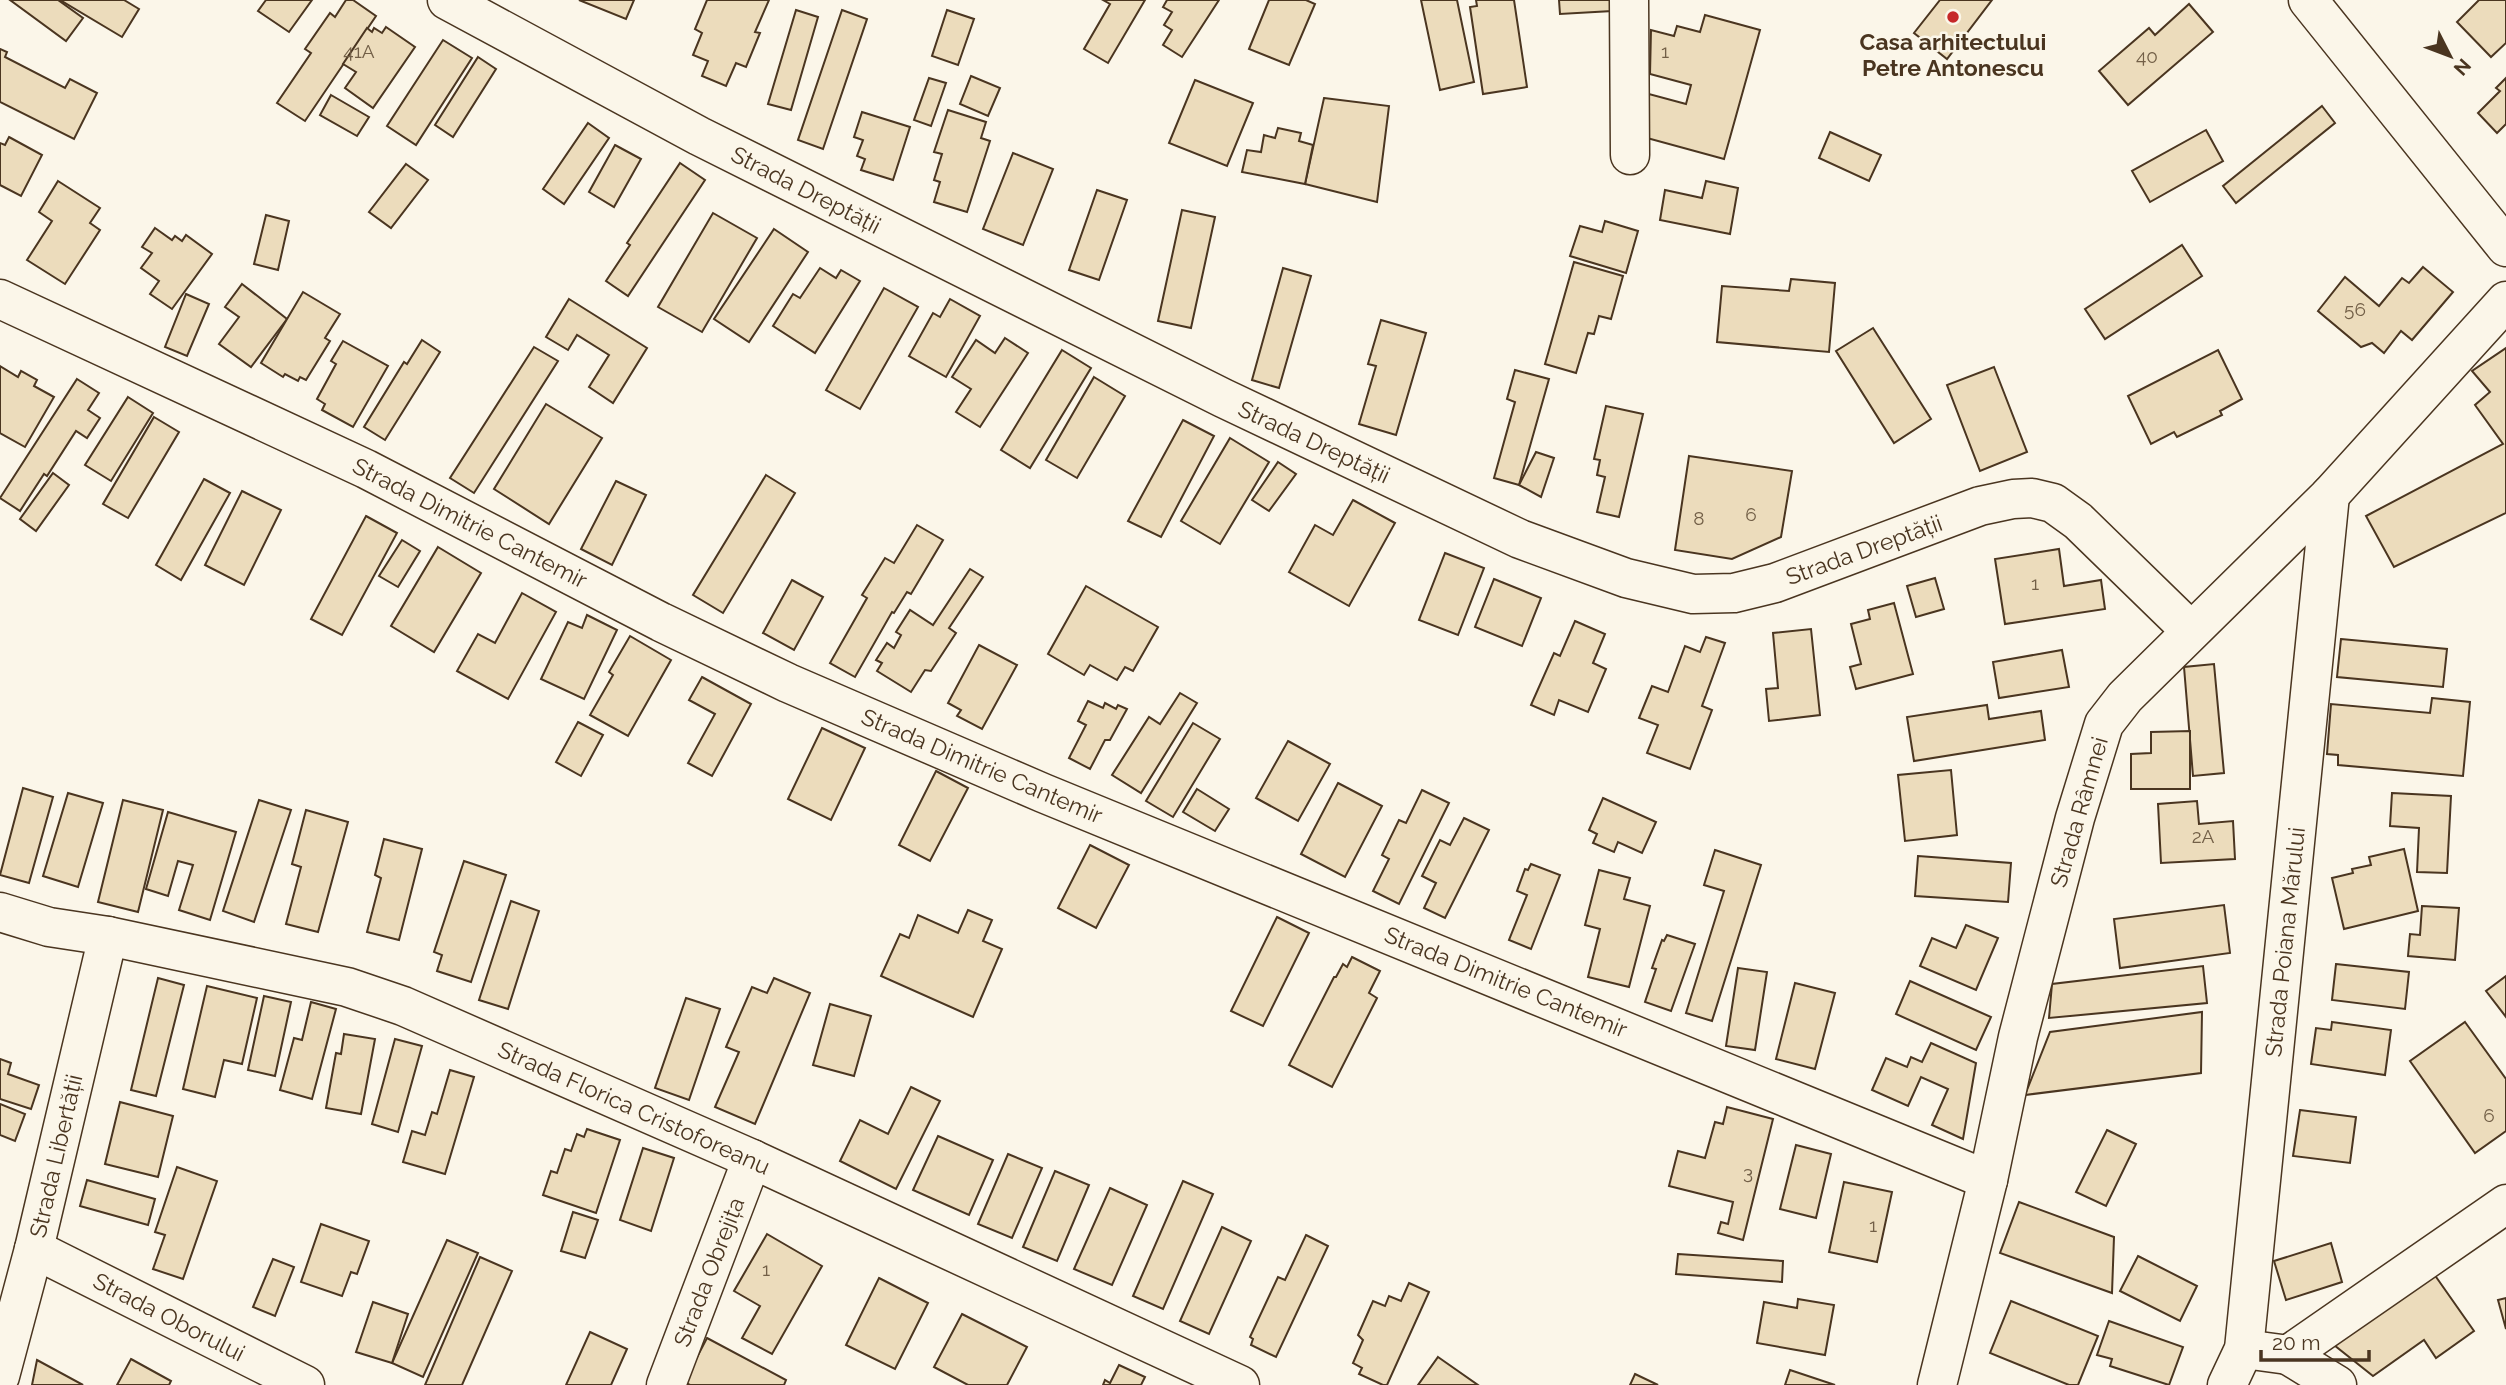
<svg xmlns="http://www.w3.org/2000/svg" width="2506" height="1385" font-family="Raleway,sans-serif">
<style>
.building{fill:#ecdcbc;stroke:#4a3520;stroke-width:2}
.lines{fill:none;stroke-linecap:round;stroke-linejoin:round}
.minor-casing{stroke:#4a3520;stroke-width:41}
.major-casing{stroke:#4a3520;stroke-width:41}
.minor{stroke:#fbf6e9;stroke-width:38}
.major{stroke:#fbf6e9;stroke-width:38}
.poi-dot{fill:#c62828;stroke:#fbf6e9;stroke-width:2.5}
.labels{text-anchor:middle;stroke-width:5;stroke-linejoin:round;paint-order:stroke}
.number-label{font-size:19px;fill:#725f47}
.poi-label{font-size:23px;font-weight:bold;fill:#4a3520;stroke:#fbf6e9}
.street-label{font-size:23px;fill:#4a3520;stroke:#fbf6e9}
</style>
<rect width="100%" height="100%" fill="#fbf6e9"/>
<g class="building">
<polygon points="10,0 58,0 83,18 66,41"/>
<polygon points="60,0 124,0 139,9 122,37"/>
<polygon points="266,0 312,0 289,32 258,11"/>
<polygon points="346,0 353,0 376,16 305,121 277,103 311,53 305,49 330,13 335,17"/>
<polygon points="579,0 634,0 626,19"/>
<polygon points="707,0 769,0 755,32 760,33 746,67 736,63 726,86 702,76 708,61 693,55 702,33 695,29"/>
<polygon points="1103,0 1145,0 1108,63 1084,49 1110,4"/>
<polygon points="1167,0 1219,0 1182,57 1163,45 1172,30 1164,25 1172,12 1163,7"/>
<polygon points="1269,0 1306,0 1315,4 1289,65 1249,49"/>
<polygon points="1421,0 1457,0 1474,82 1440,90"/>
<polygon points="1476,0 1514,0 1527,87 1483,94 1470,7 1477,6"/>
<polygon points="1559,0 1612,0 1612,11 1560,14"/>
<polygon points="1940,0 1992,0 1947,59 1914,33"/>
<polygon points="2479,0 2506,0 2506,43 2491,57 2457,22"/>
<polygon points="2189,4 2213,32 2128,105 2099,71 2149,28 2155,35"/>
<polygon points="796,10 818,17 791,110 768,104"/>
<polygon points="842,10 867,19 823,149 798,140"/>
<polygon points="947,10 974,19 958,65 932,56"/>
<polygon points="1705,15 1760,30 1724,159 1647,138 1649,94 1686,104 1691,85 1650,74 1651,30 1674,36 1677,26 1700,32"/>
<polygon points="386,27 415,47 373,108 345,88 356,72 343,64 367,28 372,32 374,28 382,33"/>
<polygon points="443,40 472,58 416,145 387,126"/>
<polygon points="0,49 7,52 5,57 65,88 70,79 97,93 74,139 0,102"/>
<polygon points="478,57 496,69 453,137 435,125"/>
<polygon points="971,76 1000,88 988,116 960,104"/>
<polygon points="929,78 946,83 931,126 914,120"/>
<polygon points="2506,78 2506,124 2497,133 2478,113 2500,91 2496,88"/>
<polygon points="1195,80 1253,103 1227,166 1169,143"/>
<polygon points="331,95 369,117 357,136 320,115"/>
<polygon points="1324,98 1389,106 1377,202 1305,184"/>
<polygon points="2322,106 2335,123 2236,203 2223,186"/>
<polygon points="948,110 986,122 981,138 990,141 967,212 934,202 940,182 934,180 942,154 934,152"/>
<polygon points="862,112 910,127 893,180 861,170 865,159 857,156 863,140 854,137"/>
<polygon points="588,123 609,138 564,204 543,189"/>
<polygon points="1278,128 1301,133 1299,141 1313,145 1305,184 1242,172 1247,150 1261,152 1264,135 1275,138"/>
<polygon points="2206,130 2223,161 2150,202 2132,171"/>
<polygon points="1830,132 1881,155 1869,181 1819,158"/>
<polygon points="9,137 42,155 21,196 0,185 0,143 5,145"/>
<polygon points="615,145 641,159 614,207 589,192"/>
<polygon points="1013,153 1053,169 1023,245 983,229"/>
<polygon points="680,163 705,180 628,296 606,281 630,245 627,243"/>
<polygon points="406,164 428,180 391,228 369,212"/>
<polygon points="58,181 100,208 90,223 100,230 65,284 27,260 52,221 39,212"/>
<polygon points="1706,181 1738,188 1730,234 1660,220 1665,190 1702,198"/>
<polygon points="1097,190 1127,200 1099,280 1069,270"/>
<polygon points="1182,210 1215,217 1191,328 1158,321"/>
<polygon points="713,213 757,238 702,332 658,307"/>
<polygon points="266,215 289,221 278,270 254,264"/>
<polygon points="1605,221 1638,231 1626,273 1570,256 1580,226 1602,232"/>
<polygon points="155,228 172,240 175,236 182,241 186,235 212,254 172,309 150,294 159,281 141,268 152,253 142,247"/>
<polygon points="774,229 808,252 749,342 714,319"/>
<polygon points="2182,245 2202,276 2105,339 2085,309"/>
<polygon points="1574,262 1623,276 1611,319 1599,316 1594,334 1588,333 1576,373 1545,364"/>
<polygon points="2423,267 2453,292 2412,340 2401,331 2384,353 2372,343 2361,347 2318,311 2345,277 2379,306 2402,278 2409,283"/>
<polygon points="820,268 836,278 841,270 860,281 815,353 773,326 793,294 800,298"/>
<polygon points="1283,268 1311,276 1279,388 1252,380"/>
<polygon points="1791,279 1835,283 1829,352 1717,342 1722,286 1789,291"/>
<polygon points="242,284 287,319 251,367 219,344 239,317 225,307"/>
<polygon points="884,288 918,307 860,409 826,390"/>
<polygon points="303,292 340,314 325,338 330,341 306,380 300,377 298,381 285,374 283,377 261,363"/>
<polygon points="186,294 209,304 187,356 165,347"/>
<polygon points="569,299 647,348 613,403 589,387 609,355 577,335 568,350 546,337"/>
<polygon points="950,299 980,316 946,377 909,356 933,313 940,317"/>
<polygon points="1381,320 1426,333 1396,435 1359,424 1376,366 1368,364"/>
<polygon points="1873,328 1931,419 1894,443 1836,351"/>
<polygon points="1005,338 1028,353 980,427 956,412 971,389 952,377 976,340 995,353"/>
<polygon points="422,340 440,352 385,440 364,427 404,362 407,364"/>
<polygon points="343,341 388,366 353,427 322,410 325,404 317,399 336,364 331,361"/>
<polygon points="534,347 558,361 474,493 450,478"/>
<polygon points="2506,348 2506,513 2394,567 2366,516 2503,444 2475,405 2490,392 2472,371"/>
<polygon points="1062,350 1091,368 1030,468 1001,450"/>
<polygon points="2218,350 2242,399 2220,411 2222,415 2177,437 2174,432 2151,444 2128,396"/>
<polygon points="0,366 18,377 21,371 37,380 34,386 54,397 25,447 0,433"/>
<polygon points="1994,367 2027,452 1980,471 1947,385"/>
<polygon points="1515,370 1549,379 1519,485 1494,478 1515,402 1507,399"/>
<polygon points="1094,377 1125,396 1077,478 1046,460"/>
<polygon points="77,379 99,393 88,410 100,418 87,438 76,431 47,476 44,474 20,511 0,498"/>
<polygon points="128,397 153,413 111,481 85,465"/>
<polygon points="546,404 602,438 549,524 494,489"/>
<polygon points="1606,406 1643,414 1619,517 1597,512 1605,477 1597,475 1600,460 1594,459"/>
<polygon points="154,417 179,432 128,518 103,504"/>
<polygon points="1183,420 1214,436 1161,537 1128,521"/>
<polygon points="1230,438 1269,462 1220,544 1181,521"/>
<polygon points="1536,452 1554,458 1541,497 1519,485"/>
<polygon points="1689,456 1792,471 1781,537 1732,559 1675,550"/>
<polygon points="1278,462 1296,474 1269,511 1252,500"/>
<polygon points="53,473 69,485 36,531 20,519"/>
<polygon points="766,475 795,493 723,613 693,595"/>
<polygon points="204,479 230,493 181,580 156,565"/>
<polygon points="616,481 646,495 612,565 581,549"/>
<polygon points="242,491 281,510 244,585 205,565"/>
<polygon points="1353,500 1395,523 1349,606 1289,572 1315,525 1333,535"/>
<polygon points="366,516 397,533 342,635 311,619"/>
<polygon points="917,525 943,540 911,594 907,592 894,613 892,612 855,677 830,663 867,598 862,595 885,558 894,563"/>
<polygon points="402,540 420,551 398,587 379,576"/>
<polygon points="438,547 481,573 434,652 391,626"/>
<polygon points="2059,549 2064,586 2101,580 2105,609 2005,624 1995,559"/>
<polygon points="1445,553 1484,568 1458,635 1419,620"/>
<polygon points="970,569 983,577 949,628 956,633 931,671 925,670 911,692 877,671 882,663 876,660 887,643 894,648 901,635 896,632 910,610 933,625"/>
<polygon points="1935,578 1944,609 1916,617 1907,586"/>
<polygon points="1494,579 1541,598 1522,646 1475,627"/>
<polygon points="792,580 823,597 794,650 763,633"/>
<polygon points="1086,586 1158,627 1133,671 1125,667 1117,680 1090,665 1084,675 1048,654"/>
<polygon points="522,593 556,612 508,699 457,671 478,634 495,643"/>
<polygon points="1894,603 1913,674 1856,689 1850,667 1861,664 1851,624 1870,619 1868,610"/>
<polygon points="587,615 617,630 584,699 541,679 568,622 582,628"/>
<polygon points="1575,621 1605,634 1593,663 1606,669 1588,712 1559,700 1554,715 1531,705 1554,653 1560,656"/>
<polygon points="1811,629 1820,715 1769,721 1766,689 1778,688 1773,633"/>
<polygon points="630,636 671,660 628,736 590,715 613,675 609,672"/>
<polygon points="1706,637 1725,643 1702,706 1712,710 1690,769 1647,753 1658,725 1639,718 1652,686 1668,692 1685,646 1700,652"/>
<polygon points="2341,639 2447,649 2443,687 2337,677"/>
<polygon points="979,645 1017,665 982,729 957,716 961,710 948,703"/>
<polygon points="2062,650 2069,687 1999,698 1993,662"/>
<polygon points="2214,664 2224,773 2193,776 2184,667"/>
<polygon points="702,677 751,704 712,776 688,763 715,714 689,700"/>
<polygon points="1180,693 1197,703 1141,793 1112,775 1149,717 1160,724"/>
<polygon points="2432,698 2470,702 2463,776 2338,765 2338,755 2327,754 2331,704 2430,713"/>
<polygon points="1088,701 1103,708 1105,703 1116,709 1118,705 1127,709 1110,740 1105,740 1090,769 1069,758 1086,725 1078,721"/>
<polygon points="1987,705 1989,719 2041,711 2045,740 1914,761 1907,717"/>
<polygon points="578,722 603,735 581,776 556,762"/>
<polygon points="1193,723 1220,739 1173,817 1146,801"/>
<polygon points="822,728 865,748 831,820 788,799"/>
<polygon points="2190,731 2190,789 2131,789 2131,754 2151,753 2151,732"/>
<polygon points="1288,741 1330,764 1298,821 1256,798"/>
<polygon points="1951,770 1957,835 1905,841 1898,775"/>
<polygon points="936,771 968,788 930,861 899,845"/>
<polygon points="1338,783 1382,806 1345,877 1301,854"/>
<polygon points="23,788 53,797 29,883 0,875"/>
<polygon points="1197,789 1229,809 1215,831 1183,812"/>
<polygon points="1422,790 1449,803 1399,904 1373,891 1389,859 1382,855 1399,820 1406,823"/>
<polygon points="68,793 103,803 78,887 43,876"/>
<polygon points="2392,793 2451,796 2447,873 2417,872 2419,828 2390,826"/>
<polygon points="1603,798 1656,822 1642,853 1618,842 1614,852 1593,843 1597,834 1589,830"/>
<polygon points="123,800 163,810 138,912 98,902"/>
<polygon points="259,800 291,810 254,922 223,911"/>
<polygon points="2197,801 2199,824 2233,821 2235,859 2161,863 2158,804"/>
<polygon points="306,810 348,822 318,932 286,924 301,867 292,864"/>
<polygon points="168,812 236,832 210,920 179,910 193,865 178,861 168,896 146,889"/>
<polygon points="1464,818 1489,830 1445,918 1424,908 1436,883 1422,876 1440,840 1450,845"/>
<polygon points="384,839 422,849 399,940 367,932 381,878 375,875"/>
<polygon points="1090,845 1129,865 1096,928 1058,908"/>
<polygon points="2404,849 2418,911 2344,929 2332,878 2353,873 2352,869 2371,865 2369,857"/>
<polygon points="1715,850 1761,865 1712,1021 1686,1013 1724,891 1704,885"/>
<polygon points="1918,856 2011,863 2008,902 1915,896"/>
<polygon points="464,861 506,875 471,982 437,971 442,955 434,952"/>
<polygon points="1531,864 1560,875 1531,949 1509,940 1527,895 1517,891 1525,869 1528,870"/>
<polygon points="1599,870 1630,878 1624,899 1650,906 1629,987 1588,977 1600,929 1585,925"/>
<polygon points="511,901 539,911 508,1009 479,1000"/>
<polygon points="2224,905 2230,953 2120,968 2114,919"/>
<polygon points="2422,906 2459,908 2455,960 2408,956 2410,934 2420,935"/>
<polygon points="968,910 992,920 983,941 1002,949 973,1017 881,976 900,934 909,938 918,915 958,933"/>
<polygon points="1277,917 1309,933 1263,1026 1231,1011"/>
<polygon points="1966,925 1998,938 1976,990 1920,966 1932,938 1956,948"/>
<polygon points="1667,935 1695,944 1671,1011 1645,1002 1656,969 1652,968 1662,940 1664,941"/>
<polygon points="1352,957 1380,971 1369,993 1377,998 1332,1087 1289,1065 1334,977 1336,977 1343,964 1347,967"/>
<polygon points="2336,964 2409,972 2405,1009 2332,1000"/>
<polygon points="2203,966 2207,1003 2049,1018 2052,984"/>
<polygon points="1738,968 1767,972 1755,1050 1726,1046"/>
<polygon points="2506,976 2506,1017 2486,991"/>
<polygon points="158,978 184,985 156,1096 131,1090"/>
<polygon points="774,978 810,993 755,1124 715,1107 739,1052 726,1047 752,987 767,993"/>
<polygon points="1910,981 1991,1017 1976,1050 1896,1014"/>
<polygon points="1795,983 1835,993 1815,1069 1776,1059"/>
<polygon points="207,986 257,998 242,1064 224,1060 215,1097 183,1089"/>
<polygon points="264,996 291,1002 275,1076 248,1070"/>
<polygon points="686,998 720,1009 689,1100 655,1088"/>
<polygon points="311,1002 336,1009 312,1099 280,1090 294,1038 302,1040"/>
<polygon points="830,1004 871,1016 854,1076 813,1065"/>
<polygon points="2202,1012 2201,1073 2025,1095 2050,1032"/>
<polygon points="2332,1022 2391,1030 2385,1075 2311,1064 2316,1028 2331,1030"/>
<polygon points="2465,1022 2506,1079 2506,1131 2475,1153 2410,1061"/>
<polygon points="344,1034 375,1039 361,1114 326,1108 336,1053 341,1054"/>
<polygon points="395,1039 422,1046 398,1132 372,1124"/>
<polygon points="1931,1043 1976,1063 1963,1139 1932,1125 1948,1089 1921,1077 1908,1106 1872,1090 1886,1058 1907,1067 1911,1057 1922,1062"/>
<polygon points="0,1059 11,1063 8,1074 39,1085 31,1109 0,1099"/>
<polygon points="450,1070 474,1077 445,1174 403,1162 412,1131 425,1135 432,1112 437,1114"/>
<polygon points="911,1087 940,1101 896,1189 840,1161 860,1120 888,1134"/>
<polygon points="120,1102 173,1116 158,1177 105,1164"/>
<polygon points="0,1104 25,1114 15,1141 0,1135"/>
<polygon points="1727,1107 1773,1119 1743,1240 1718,1233 1721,1222 1728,1224 1733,1202 1669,1186 1678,1151 1705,1158 1715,1122 1723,1124"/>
<polygon points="2300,1110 2356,1117 2350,1163 2293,1156"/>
<polygon points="587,1129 620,1140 596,1213 543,1195 551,1171 557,1173 565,1149 571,1151 577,1134 584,1137"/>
<polygon points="2107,1130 2136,1144 2106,1206 2076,1192"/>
<polygon points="938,1136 993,1160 969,1215 913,1190"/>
<polygon points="1796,1145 1831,1154 1816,1218 1780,1209"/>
<polygon points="643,1148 674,1158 651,1231 620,1220"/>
<polygon points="1008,1154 1042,1168 1012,1238 978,1224"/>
<polygon points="177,1167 217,1181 183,1279 153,1269 165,1235 155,1232"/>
<polygon points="1055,1171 1089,1185 1057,1261 1023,1247"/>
<polygon points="87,1180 155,1199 148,1225 80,1206"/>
<polygon points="1183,1181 1213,1194 1163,1309 1133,1296"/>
<polygon points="1844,1182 1892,1192 1877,1262 1829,1252"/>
<polygon points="1110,1188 1147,1205 1112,1285 1074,1269"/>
<polygon points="2019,1202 2114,1237 2112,1293 2000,1253"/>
<polygon points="573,1212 598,1220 585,1258 561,1251"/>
<polygon points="321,1224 369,1241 357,1274 351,1272 342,1296 301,1282"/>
<polygon points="1222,1227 1251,1241 1209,1334 1180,1321"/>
<polygon points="767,1234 822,1266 772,1354 742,1338 760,1306 734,1291"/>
<polygon points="1306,1235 1328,1246 1276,1357 1251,1345 1253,1339 1250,1337 1278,1277 1285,1280"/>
<polygon points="447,1240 478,1253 423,1377 392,1363"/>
<polygon points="2331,1243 2342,1282 2286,1300 2274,1261"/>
<polygon points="1678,1254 1783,1261 1782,1282 1676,1274"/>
<polygon points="2138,1256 2197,1286 2180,1321 2120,1291"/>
<polygon points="480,1257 512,1271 462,1385 425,1385"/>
<polygon points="273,1259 294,1267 275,1316 253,1307"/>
<polygon points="2434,1274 2474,1331 2436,1358 2424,1340 2373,1376 2334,1345"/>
<polygon points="879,1278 928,1303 895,1369 846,1345"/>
<polygon points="1409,1283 1429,1292 1387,1385 1383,1385 1359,1374 1362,1368 1353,1363 1363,1340 1358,1335 1373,1301 1385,1306 1389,1296 1401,1301"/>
<polygon points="2506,1298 2506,1329 2498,1300"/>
<polygon points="1798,1299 1834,1305 1825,1355 1757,1343 1764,1302 1797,1308"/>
<polygon points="2011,1301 2098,1336 2078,1385 2069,1385 1990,1353"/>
<polygon points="373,1302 408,1314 392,1363 356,1352"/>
<polygon points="962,1314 1027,1347 1007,1385 968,1385 934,1367"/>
<polygon points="2109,1321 2183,1347 2169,1385 2110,1366 2112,1359 2097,1355"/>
<polygon points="590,1332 627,1349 611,1385 566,1385"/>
<polygon points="707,1338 786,1380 784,1385 690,1385 684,1382"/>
<polygon points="1438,1357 1478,1385 1418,1385"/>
<polygon points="131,1359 171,1381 169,1385 117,1385"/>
<polygon points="37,1360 83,1385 32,1385"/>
<polygon points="1119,1365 1145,1377 1141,1385 1103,1385 1105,1380 1110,1383"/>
<polygon points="1790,1370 1835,1385 1785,1385"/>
<polygon points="1635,1374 1658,1385 1630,1385"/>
</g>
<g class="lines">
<defs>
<g id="minor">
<polyline points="447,0 699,136 1223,398 1520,539 1626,578 1693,594 1734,593 1775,583 1980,506 2013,499 2032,498 2053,503 2078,521 2191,631"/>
<polyline points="1629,0 1630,155"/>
<polyline points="0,299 366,469 661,622 788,683 1043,793 1988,1180"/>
<polyline points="0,912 49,927 108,936 347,987 403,1006 752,1159 1240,1385"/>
<polyline points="34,1249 305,1385"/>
<polyline points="2244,1349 2288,1355 2506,1204"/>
<polyline points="2288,1355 2337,1385"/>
<polyline points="0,1376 34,1249 108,936"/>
<polyline points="666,1385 752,1159"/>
<polyline points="1937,1385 1988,1180 2018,1037 2075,818 2104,724 2125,697 2330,495 2506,301"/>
<polyline points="2227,1385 2244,1349 2330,495"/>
</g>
<polyline id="major" points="2308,0 2506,247"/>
</defs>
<use href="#minor" class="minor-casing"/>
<use href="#major" class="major-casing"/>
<use href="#minor" class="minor"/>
<use href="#major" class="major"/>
</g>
<circle class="poi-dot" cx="1953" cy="17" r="7"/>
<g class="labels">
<g class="number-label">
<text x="359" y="58">41A</text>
<text x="1665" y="58">1</text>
<text x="2147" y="63">40</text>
<text x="2355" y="316">56</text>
<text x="1751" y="521">6</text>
<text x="1699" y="525">8</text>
<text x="2035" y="590">1</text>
<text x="2203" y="843">2A</text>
<text x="2489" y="1122">6</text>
<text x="1748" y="1179">3</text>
<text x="1873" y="1232">1</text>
<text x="766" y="1276">1</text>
</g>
<g class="poi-label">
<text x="1953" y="50">Casa arhitectului<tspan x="1953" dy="26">Petre Antonescu</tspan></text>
</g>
<g class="street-label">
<text transform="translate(806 190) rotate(27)" y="8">Strada Dreptății</text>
<text transform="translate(1314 442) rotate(25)" y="8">Strada Dreptății</text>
<text transform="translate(470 523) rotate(27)" y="8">Strada Dimitrie Cantemir</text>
<text transform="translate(1864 550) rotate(-20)" y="8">Strada Dreptății</text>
<text transform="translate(982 766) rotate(23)" y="8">Strada Dimitrie Cantemir</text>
<text transform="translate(2079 812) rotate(-74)" y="8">Strada Râmnei</text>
<text transform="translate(2285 942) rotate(-84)" y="8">Strada Poiana Mărului</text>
<text transform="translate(1506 982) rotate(22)" y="8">Strada Dimitrie Cantemir</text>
<text transform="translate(634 1108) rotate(24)" y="8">Strada Florica Cristoforeanu</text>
<text transform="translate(56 1156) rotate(-77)" y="8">Strada Libertății</text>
<text transform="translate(709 1272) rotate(-69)" y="8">Strada Obrejița</text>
<text transform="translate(169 1317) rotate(27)" y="8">Strada Oborului</text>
</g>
</g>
<g transform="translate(2450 56) rotate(132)" stroke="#fbf6e9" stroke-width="5" paint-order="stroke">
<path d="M0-5L12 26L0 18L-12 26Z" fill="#4a3520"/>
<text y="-10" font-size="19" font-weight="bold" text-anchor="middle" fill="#4a3520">N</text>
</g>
<path d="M2261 1350v10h108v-10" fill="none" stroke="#4a3520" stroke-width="3.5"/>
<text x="2272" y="1350" font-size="21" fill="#4a3520" stroke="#fbf6e9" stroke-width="5" paint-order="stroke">20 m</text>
</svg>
